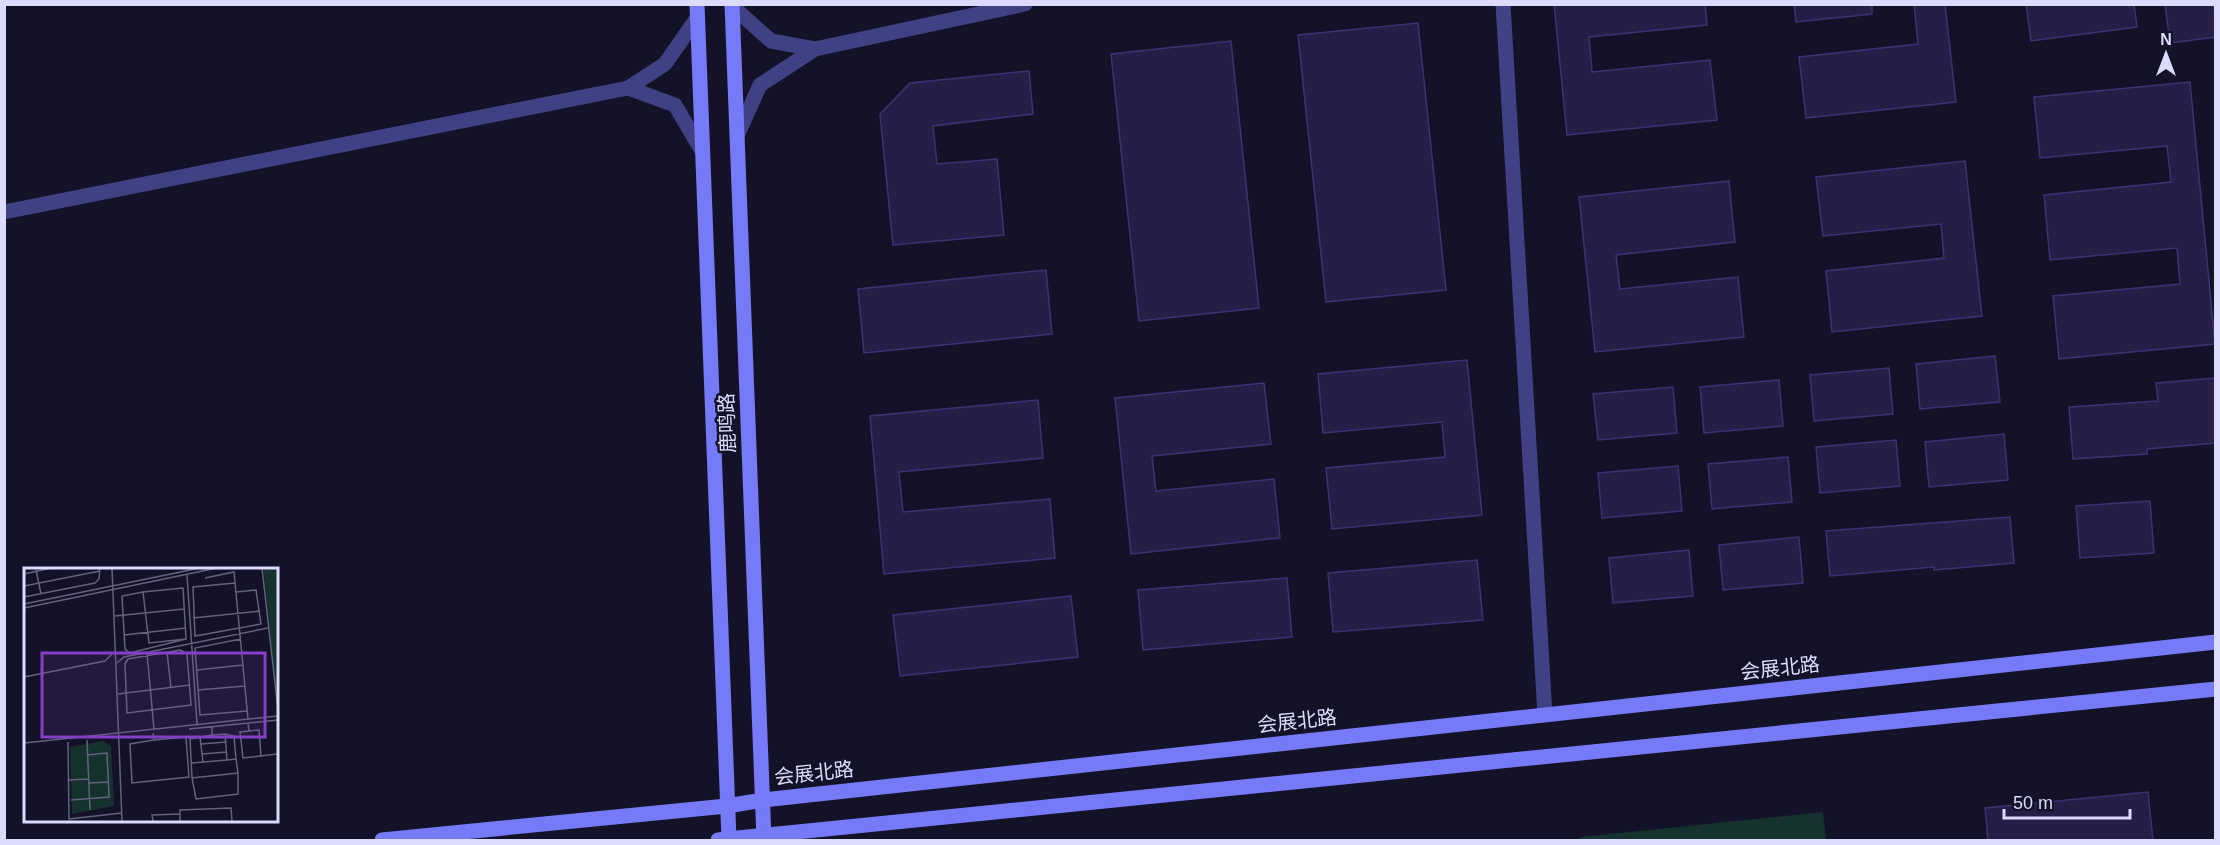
<svg xmlns="http://www.w3.org/2000/svg" width="2220" height="845" font-family="Arial,'Noto Sans SC',sans-serif">
<style>
.green{fill:#15322f}
.building{fill:#251f48;stroke:#3c3273;stroke-width:1.5}
.lines{fill:none;stroke-linecap:round;stroke-linejoin:round}
.minor{stroke:#404084;stroke-width:15}
.secondary{stroke:#777af7;stroke-width:15}
.labels{text-anchor:middle;stroke-width:5;stroke-linejoin:round;paint-order:stroke}
.street-label{font-size:20px;fill:#dddbfd;stroke:#141228}
.inset-road{fill:none;stroke:#64627d;stroke-width:1.5}
.view{fill:#853ec5;fill-opacity:0.15;stroke:#853ec5;stroke-width:3}
.inset-edge{fill:none;stroke:#dddbfd;stroke-width:3}
</style>
<rect width="100%" height="100%" fill="#141228"/>
<polygon class="green" points="1823,812 1826,840 1581,840 1580,837"/>
<g class="building">
<polygon points="1554,4 1705,4 1707,25 1589,37 1592,72 1710,60 1717,120 1567,135"/>
<polygon points="1794,4 1872,4 1872,14 1796,22"/>
<polygon points="1914,4 1945,4 1956,102 1806,118 1799,57 1918,44"/>
<polygon points="2026,4 2134,4 2137,27 2031,41"/>
<polygon points="2165,4 2214,4 2216,37 2170,43"/>
<polygon points="1418,23 1446,290 1326,302 1298,35"/>
<polygon points="1231,41 1259,308 1139,321 1111,54"/>
<polygon points="1029,71 1033,114 933,126 937,164 997,159 1004,235 893,245 880,114 910,83"/>
<polygon points="2190,82 2215,344 2059,359 2053,296 2180,284 2177,248 2050,260 2044,195 2171,182 2167,146 2040,158 2034,97"/>
<polygon points="1965,161 1982,316 1832,332 1826,271 1944,258 1941,224 1823,236 1816,177"/>
<polygon points="1729,181 1735,242 1616,255 1620,289 1738,277 1744,337 1595,352 1579,197"/>
<polygon points="1046,270 1052,334 864,353 858,289"/>
<polygon points="1995,356 2000,402 1920,409 1916,364"/>
<polygon points="1467,360 1482,515 1332,529 1326,468 1445,457 1442,422 1323,433 1318,374"/>
<polygon points="1889,368 1893,414 1814,421 1810,375"/>
<polygon points="2216,378 2216,443 2147,449 2147,454 2073,459 2069,407 2158,401 2156,383"/>
<polygon points="1779,380 1783,426 1704,433 1700,387"/>
<polygon points="1264,383 1271,444 1152,456 1156,491 1274,479 1280,538 1131,554 1115,398"/>
<polygon points="1673,387 1677,433 1598,440 1593,394"/>
<polygon points="1038,400 1043,458 899,472 903,512 1050,499 1055,558 884,574 870,416"/>
<polygon points="2004,434 2008,480 1929,487 1925,442"/>
<polygon points="1896,440 1900,486 1820,493 1816,447"/>
<polygon points="1788,457 1792,502 1712,509 1708,464"/>
<polygon points="1678,466 1682,511 1602,518 1598,473"/>
<polygon points="2150,501 2154,553 2080,558 2076,506"/>
<polygon points="2010,517 2014,563 1934,570 1934,567 1830,576 1826,531"/>
<polygon points="1799,537 1803,583 1723,590 1719,545"/>
<polygon points="1689,550 1693,596 1613,603 1609,558"/>
<polygon points="1477,560 1483,620 1333,632 1328,573"/>
<polygon points="1287,578 1292,637 1143,650 1138,590"/>
<polygon points="1071,596 1078,657 900,676 893,615"/>
<polygon points="2148,792 2153,840 1988,840 1985,808"/>
</g>
<g class="lines">
<g class="minor">
<polyline points="1503,4 1545,715"/>
<polyline points="732,6 771,41 815,49"/>
<polyline points="628,88 675,105 702,151"/>
<polyline points="737,136 760,85 815,49 1025,4"/>
<polyline points="4,212 628,88 665,64 697,18"/>
</g>
<g class="secondary">
<polyline points="697,4 729,840"/>
<polyline points="732,4 764,840"/>
<polyline points="382,840 727,806 763,800 2216,642"/>
<polyline points="718,840 2216,689"/>
</g>
</g>
<g class="labels">
<g class="street-label">
<text transform="translate(727 423) rotate(-92)" y="7">鹿鸣路</text>
<text transform="translate(1780 668) rotate(-6)" y="7">会展北路</text>
<text transform="translate(1297 721) rotate(-6)" y="7">会展北路</text>
<text transform="translate(814 773) rotate(-6)" y="7">会展北路</text>
</g>
</g>
<g transform="translate(24 568)">
<rect width="254" height="254" fill="#141228"/>
<path d="M 253,0 L 253,132 L 240,5 L 240,1 ZM 79,173 L 87,178 L 90,238 L 48,246 L 46,179 Z" fill="#15322f"/>
<path class="inset-road" d="M 88,0 L 98,253M 238,0 L 254,142M 12,2 L 17,26M 0,6 L 27,0M 163,7 L 173,156M 181,10 L 210,4 L 224,151M 211,15 L 169,19 L 171,68 L 237,56 L 232,22 L 212,24M 0,18 L 76,3M 159,20 L 162,71 L 125,75 L 119,24 ZM 119,24 L 98,28 L 101,81 L 106,85 L 162,71M 0,29 L 71,15 L 75,11 L 76,0M 0,36 L 176,0M 0,40 L 193,0M 91,48 L 160,41M 169,50 L 236,43M 100,67 L 162,60M 217,71 L 171,80 L 176,147 L 223,143M 156,82 L 163,86 L 167,137 L 103,145 L 101,96 L 104,91 ZM 143,84 L 147,120M 123,85 L 130,161M 93,95 L 100,89 L 244,60M 173,102 L 219,97M 0,109 L 81,93 L 88,86M 174,122 L 221,118M 94,126 L 166,117M 224,155 L 225,163 L 216,164 L 219,190 L 253,186M 188,159 L 188,167 L 166,171 L 168,210 L 214,205 L 212,191 L 203,192 L 201,166 L 188,167M 165,161 L 254,152M 225,163 L 235,162 L 237,188M 129,165 L 130,172 L 106,176 L 108,215 L 165,209 L 162,169 L 130,172M 201,166 L 210,168 L 212,191M 176,169 L 179,194M 63,172 L 66,242M 44,174 L 45,251 L 98,245M 0,175 L 254,148M 177,176 L 202,174M 178,186 L 203,184M 168,195 L 203,192M 168,210 L 172,231 L 214,226 L 214,205M 45,212 L 64,211M 65,215 L 85,214M 47,232 L 85,229 L 83,185 L 63,187M 129,253 L 128,247 L 156,246M 156,253 L 156,242 L 207,240 L 208,253"/>
<path class="view" d="M 18,85 L 241,85 L 241,169 L 18,169 Z"/>
<rect width="254" height="254" class="inset-edge"/>
</g>
<rect width="2220" height="845" fill="none" stroke="#dddbfd" stroke-width="12"/>
<g transform="translate(2166 54)" stroke="#141228" stroke-width="4.5" paint-order="stroke">
<path d="M0-4.5L10 22L0 15L-10 22Z" fill="#dddbfd"/>
<text y="-9" font-size="16" font-weight="bold" text-anchor="middle" fill="#dddbfd">N</text>
</g>
<path d="M2004 809v9h126v-9" fill="none" stroke="#dddbfd" stroke-width="3"/>
<text x="2013" y="809" font-size="18" fill="#dddbfd" stroke="#141228" stroke-width="4.5" paint-order="stroke">50 m</text>
</svg>
